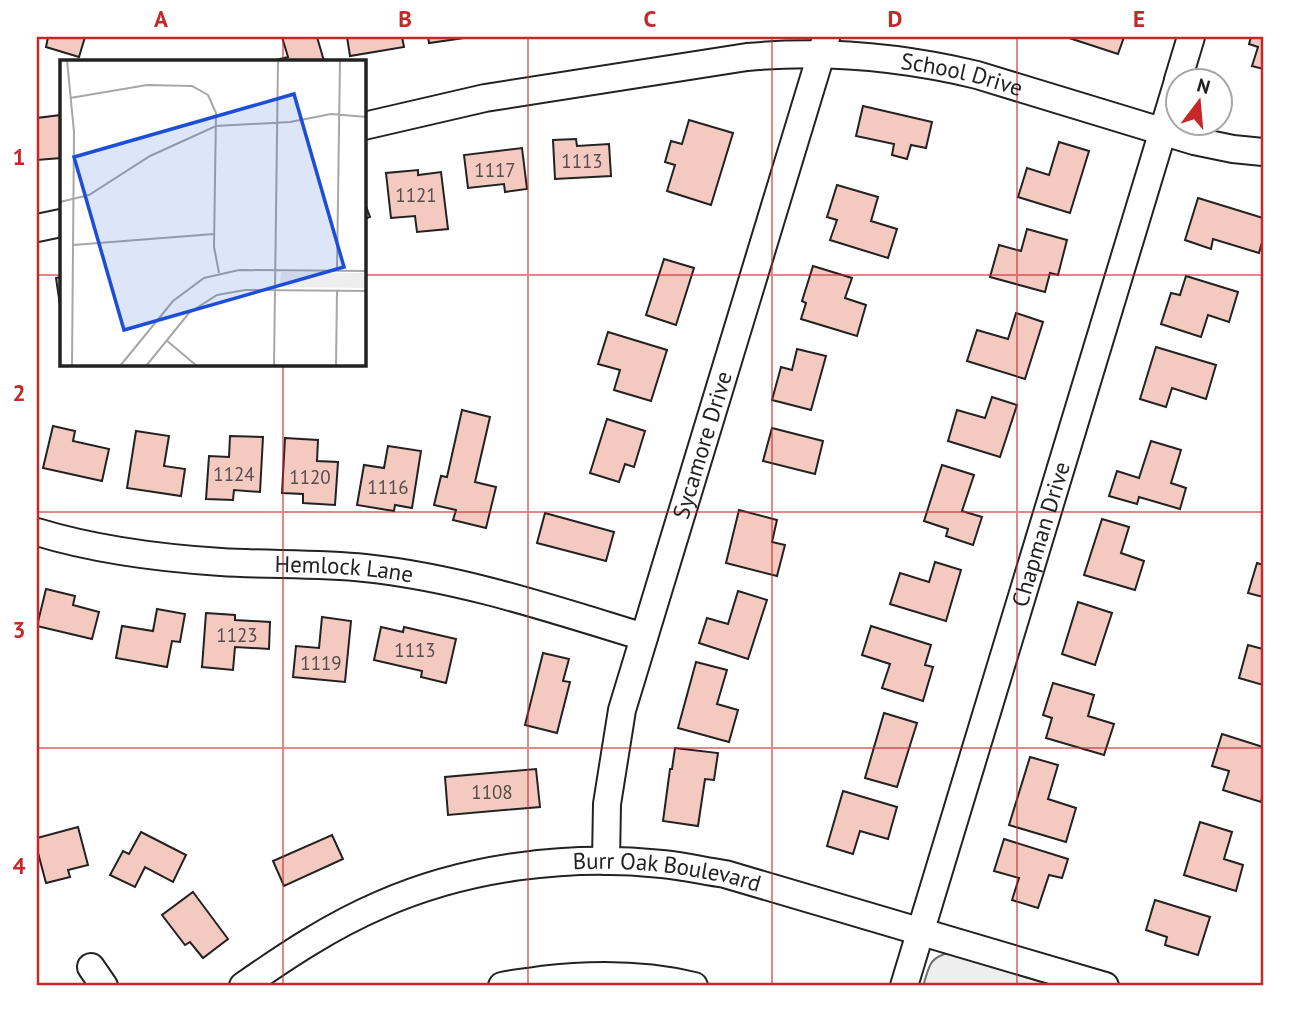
<svg xmlns="http://www.w3.org/2000/svg" width="1300" height="1023" font-family="'PT Sans',sans-serif">
<style>
.green{fill:#eee;stroke:#6f6f6f;stroke-width:2}
.building{fill:#f3c9c0;stroke:#222;stroke-width:2}
.lines{fill:none;stroke-linecap:round;stroke-linejoin:round}
.minor-casing{stroke:#222;stroke-width:30}
.minor{stroke:#fff;stroke-width:26}
.grid{fill:none;stroke:#c62828;stroke-width:2;stroke-opacity:0.55}
.labels{text-anchor:middle;stroke-width:5;stroke-linejoin:round;paint-order:stroke}
.number-label{font-size:19px;fill:#564c4a}
.street-label{font-size:23px;fill:#222;stroke:#fff}
.inset-road{fill:none;stroke:#a7a7a7;stroke-width:2}
.view{fill:#1d4ed8;fill-opacity:0.15;stroke:#1d4ed8;stroke-width:3.5}
.inset-edge{fill:none;stroke:#222;stroke-width:3.5}
.neatline{fill:none;stroke:#c62828;stroke-width:2.5}
.grid-label{font-size:23px;text-anchor:middle;font-weight:bold;fill:#c62828}
</style>
<rect width="100%" height="100%" fill="#fff"/>
<path class="green" d="M 949,953 L 1064,986 L 923,986 C 929,969 928,957 949,953 Z"/>
<g class="building">
<polygon points="48,37 85,37 79,57 46,47"/>
<polygon points="282,37 317,37 324,61 272,61 288,57"/>
<polygon points="347,37 402,37 404,47 350,56"/>
<polygon points="428,37 471,37 429,43"/>
<polygon points="1066,37 1124,37 1118,54"/>
<polygon points="1251,37 1263,37 1263,69 1252,66 1258,47 1249,44"/>
<polygon points="863,106 932,122 926,148 911,145 907,159 892,155 894,144 856,136"/>
<polygon points="61,115 61,158 37,160 37,118"/>
<polygon points="689,120 733,133 711,205 667,191 675,165 665,162 671,141 682,144"/>
<polygon points="576,139 577,146 609,144 611,176 555,179 553,140"/>
<polygon points="1059,142 1089,151 1070,213 1018,197 1027,168 1049,175"/>
<polygon points="522,148 527,189 505,192 504,184 468,188 464,155"/>
<polygon points="418,170 418,175 441,172 448,229 417,232 415,216 391,218 386,173"/>
<polygon points="837,185 878,197 871,221 897,229 888,258 830,240 837,220 827,217"/>
<polygon points="1198,198 1263,218 1263,239 1259,253 1213,239 1211,249 1185,240"/>
<polygon points="364,201 370,217 364,219"/>
<polygon points="1027,229 1067,240 1058,275 1050,273 1045,292 990,277 999,245 1021,251"/>
<polygon points="664,259 694,268 676,325 646,315"/>
<polygon points="813,266 852,278 845,298 866,305 857,336 801,319 806,303 802,301"/>
<polygon points="1186,276 1238,292 1229,322 1208,315 1201,337 1161,324 1171,293 1180,295"/>
<polygon points="61,277 61,312 56,278"/>
<polygon points="1016,313 1043,322 1025,379 967,361 977,330 1008,339"/>
<polygon points="608,332 667,350 651,401 614,390 620,370 598,364"/>
<polygon points="1156,347 1216,365 1206,399 1172,388 1166,407 1140,399"/>
<polygon points="797,349 826,356 811,410 772,400 781,367 792,370"/>
<polygon points="992,397 1017,405 1000,457 948,441 957,410 985,418"/>
<polygon points="462,410 490,417 475,482 496,487 486,528 453,520 456,510 434,505 441,476 447,477"/>
<polygon points="607,419 645,431 634,467 625,464 619,482 590,473"/>
<polygon points="53,426 75,431 73,441 109,449 102,481 43,468"/>
<polygon points="772,428 823,441 815,474 763,461"/>
<polygon points="136,431 169,436 164,466 185,469 181,496 127,488"/>
<polygon points="230,436 263,437 260,492 234,490 233,500 206,499 209,456 229,457"/>
<polygon points="285,438 318,440 317,461 338,462 335,505 303,503 303,494 282,493"/>
<polygon points="1151,441 1181,450 1171,483 1186,488 1180,509 1139,497 1137,504 1109,496 1117,471 1139,478"/>
<polygon points="388,446 421,451 412,508 395,505 394,511 357,505 364,465 384,468"/>
<polygon points="942,465 974,475 962,511 982,517 973,545 946,536 948,529 924,521"/>
<polygon points="739,510 777,520 772,542 785,545 777,576 726,563"/>
<polygon points="545,513 614,532 606,561 537,543"/>
<polygon points="1102,519 1129,527 1121,553 1144,561 1135,590 1084,575"/>
<polygon points="935,562 961,570 946,621 890,604 900,573 929,582"/>
<polygon points="1257,563 1263,565 1263,597 1248,593"/>
<polygon points="46,589 75,596 73,605 99,612 92,639 37,626"/>
<polygon points="738,591 767,600 748,659 699,643 707,618 728,624"/>
<polygon points="1078,602 1112,613 1095,665 1062,654"/>
<polygon points="157,609 185,614 180,642 172,641 167,667 116,658 122,626 153,631"/>
<polygon points="206,613 235,615 235,620 270,622 269,649 235,647 233,670 202,667"/>
<polygon points="322,617 351,621 345,682 293,677 296,646 319,648"/>
<polygon points="871,626 931,645 925,665 933,667 923,701 882,688 890,664 862,655"/>
<polygon points="381,627 403,632 404,627 456,639 446,683 421,677 422,671 374,660"/>
<polygon points="1248,645 1263,649 1263,685 1239,678"/>
<polygon points="543,653 569,659 563,681 570,682 557,733 525,725"/>
<polygon points="696,662 727,670 717,704 738,710 729,742 678,728"/>
<polygon points="1053,683 1094,695 1088,716 1114,724 1104,755 1046,738 1052,718 1043,715"/>
<polygon points="884,713 917,723 897,787 865,778"/>
<polygon points="1222,734 1263,747 1263,794 1261,802 1223,790 1229,771 1212,766"/>
<polygon points="675,748 718,753 714,780 705,779 698,826 663,821 670,769 672,769"/>
<polygon points="1030,757 1058,765 1048,799 1076,808 1066,842 1009,825"/>
<polygon points="536,769 540,807 448,815 445,777"/>
<polygon points="843,791 897,807 888,839 860,831 853,854 827,846"/>
<polygon points="1200,822 1232,832 1224,859 1243,865 1236,891 1184,875"/>
<polygon points="78,827 88,865 68,870 70,877 46,883 37,849 37,838"/>
<polygon points="141,832 186,855 173,882 145,867 135,887 110,875 123,851 129,854"/>
<polygon points="332,835 343,859 284,886 273,861"/>
<polygon points="1004,839 1068,859 1062,878 1049,875 1038,908 1012,900 1019,878 994,871"/>
<polygon points="193,892 228,939 203,958 190,942 185,945 162,915"/>
<polygon points="1155,900 1210,917 1198,955 1165,945 1167,937 1146,930"/>
</g>
<g class="lines">
<defs>
<g id="minor">
<polyline points="1178,80 1191,37"/>
<path id="s1" d="M 364,126 L 485,98 L 747,57 C 825,50 902,57 977,75 L 1194,141 L 1233,149 L 1263,152"/>
<polyline points="37,228 61,223"/>
<path id="s2" d="M 37,532 C 96,550 159,558 221,562 C 269,565 317,563 365,568 C 461,578 552,609 644,637"/>
<path id="s3" d="M 606,861 L 607,804 L 622,710 L 826,38"/>
<polyline points="91,967 104,986"/>
<path id="s4" d="M 243,986 C 286,956 331,926 380,905 C 466,867 568,854 662,864 C 683,866 704,871 725,874 L 1105,986"/>
<path d="M 502,986 C 515,983 528,982 541,980 C 592,974 644,974 694,986"/>
<path id="s5" d="M 904,986 L 1178,81"/>
</g>
</defs>
<use href="#minor" class="minor-casing"/>
<use href="#minor" class="minor"/>
</g>
<path class="grid" d="M 283,37 L 283,61M 528,37 L 528,986M 772,37 L 772,986M 1017,37 L 1017,986M 37,275 L 61,275M 364,275 L 1263,275M 283,364 L 283,986M 37,512 L 1263,512M 37,748 L 1263,748"/>
<g class="labels">
<g class="number-label">
<text x="582" y="168">1113</text>
<text x="495" y="177">1117</text>
<text x="416" y="202">1121</text>
<text x="234" y="481">1124</text>
<text x="310" y="484">1120</text>
<text x="388" y="494">1116</text>
<text x="237" y="642">1123</text>
<text x="415" y="657">1113</text>
<text x="321" y="670">1119</text>
<text x="492" y="799">1108</text>
</g>
<g class="street-label">
<text dy="8" stroke="none"><textPath href="#s1" startOffset="606">School Drive</textPath></text>
<text dy="8" stroke="none"><textPath href="#s3" startOffset="429">Sycamore Drive</textPath></text>
<text dy="8" stroke="none"><textPath href="#s5" startOffset="472">Chapman Drive</textPath></text>
<text dy="8" stroke="none"><textPath href="#s2" startOffset="310">Hemlock Lane</textPath></text>
<text dy="8" stroke="none"><textPath href="#s4" startOffset="453">Burr Oak Boulevard</textPath></text>
</g>
</g>
<g transform="translate(60 60)">
<rect width="306" height="306" fill="#fff"/>
<path d="M 221,212 L 306,213 L 306,228 L 220,227 Z" fill="#eee"/>
<path class="inset-road" d="M 7,0 L 14,72 L 12,306M 10,38 L 87,25 L 132,26 L 148,35 L 156,53 L 154,187 L 159,213M 0,142 L 29,135 L 90,96 L 156,66 L 230,62 L 271,54 L 307,57M 13,185 L 154,174M 277,210 L 280,0M 106,280 L 137,306M 60,306 L 113,241 L 144,218 L 179,210 L 307,211M 86,306 L 129,253 L 157,235 L 185,230 L 307,231M 214,306 L 218,0M 276,306 L 277,231"/>
<path class="view" d="M 234,34 L 284,207 L 64,270 L 14,97 Z"/>
<rect width="306" height="306" class="inset-edge"/>
</g>
<rect width="1300" height="1023" fill="none" stroke="#ffffff" stroke-width="77"/>
<g transform="translate(1199 102) rotate(16)"><circle r="33" fill="#ffffff" stroke="#a7a7a7" stroke-width="2"/>
<path d="M0-5L12 26L0 18L-12 26Z" fill="#c62828"/>
<text y="-10" font-size="19" font-weight="bold" text-anchor="middle" fill="#222222">N</text>
</g>
<rect x="38" y="38" width="1224" height="946" class="neatline"/>
<g class="grid-label">
<text x="161" y="27">A</text>
<text x="405" y="27">B</text>
<text x="650" y="27">C</text>
<text x="895" y="27">D</text>
<text x="1139" y="27">E</text>
<text x="19" y="165">1</text>
<text x="19" y="401">2</text>
<text x="19" y="638">3</text>
<text x="19" y="874">4</text>
</g>
</svg>
